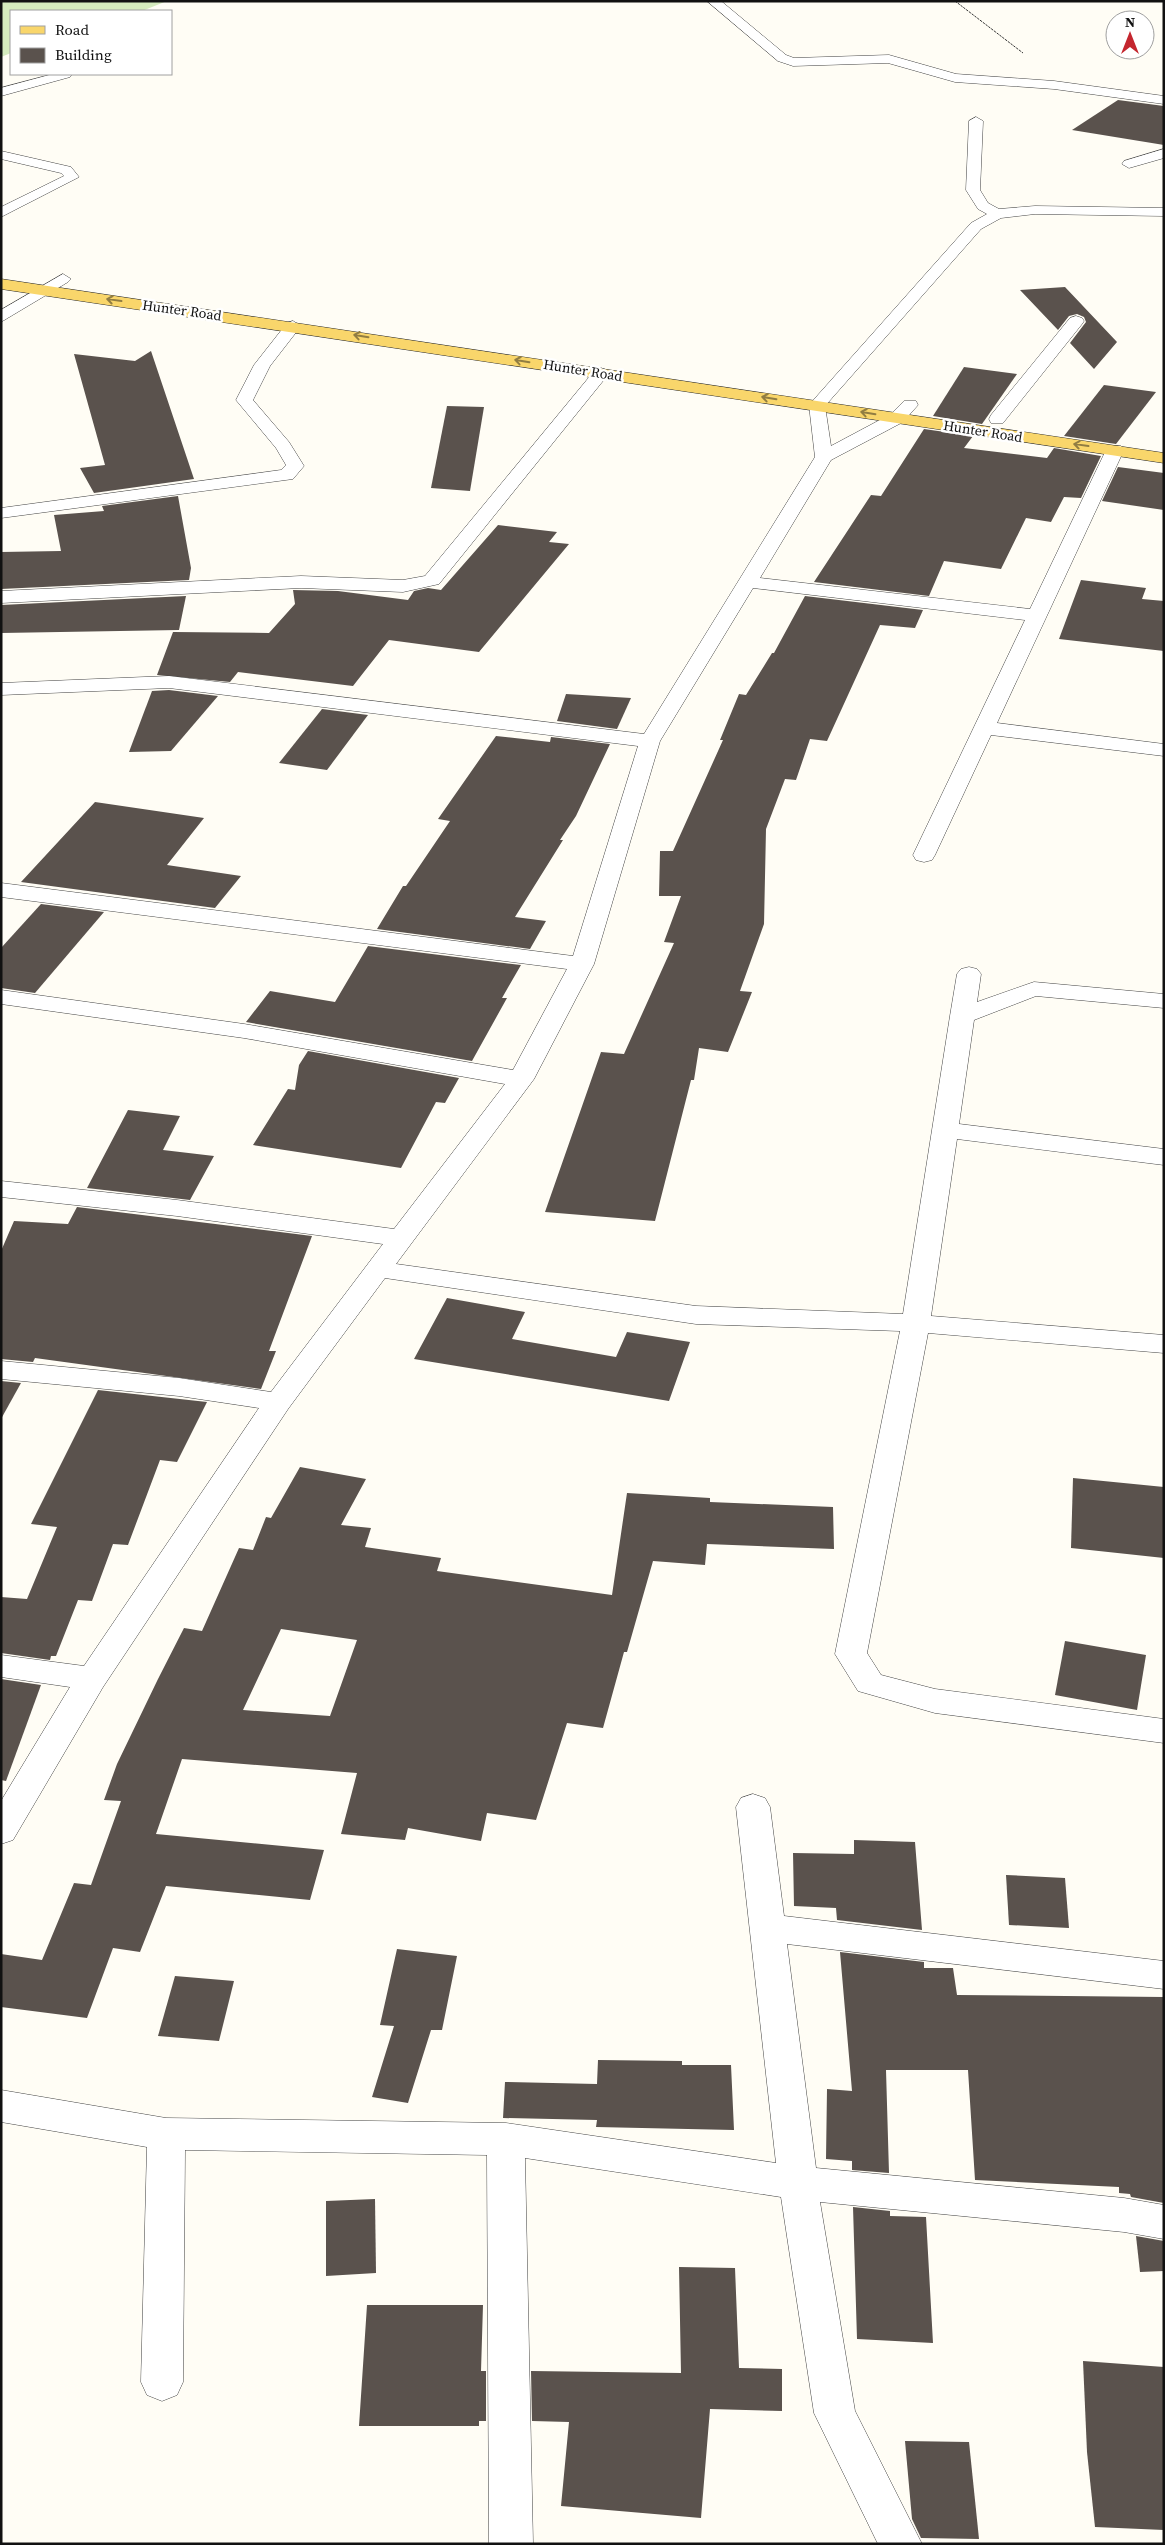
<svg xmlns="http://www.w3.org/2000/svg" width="1165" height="2545" font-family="'Source Serif 4',serif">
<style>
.green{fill:#d5ebbd}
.building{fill:#5a524d;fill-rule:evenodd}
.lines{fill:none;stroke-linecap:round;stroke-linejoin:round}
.minor-casing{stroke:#444;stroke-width:1}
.major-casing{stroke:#222;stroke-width:1}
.path{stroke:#333;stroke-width:1;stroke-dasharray:2.5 1;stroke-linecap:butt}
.minor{fill:#fff;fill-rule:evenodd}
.major{fill:#f9d66b;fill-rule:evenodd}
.oneway{stroke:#917d42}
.labels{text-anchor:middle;stroke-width:5;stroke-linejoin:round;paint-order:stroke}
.far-street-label{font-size:14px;fill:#111;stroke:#fff}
</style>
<rect width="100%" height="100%" fill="#fffdf5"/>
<polygon class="green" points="1,1 167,1 142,11 11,11 11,53 1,57"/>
<g class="building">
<polygon points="1118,100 1164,106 1164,145 1072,130"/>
<polygon points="1065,287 1117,342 1094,369 1070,343 1086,322 1084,317 1077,314 1069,316 1058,330 1020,290"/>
<polygon points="151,351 194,479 94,493 80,468 105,465 74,354 135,361"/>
<polygon points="964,367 1017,374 982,424 933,416"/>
<polygon points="1104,385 1156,392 1116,444 1064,436"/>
<polygon points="447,406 484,407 470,491 431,488"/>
<polygon points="924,429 973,436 964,448 1047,458 1054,448 1101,456 1081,498 1064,497 1051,522 1026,518 1001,569 944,561 929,596 814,582 871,495 881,496"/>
<polygon points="1118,467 1164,473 1164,510 1102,501"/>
<polygon points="178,496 191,568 189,580 1,589 1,552 61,551 54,515 104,511 102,506"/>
<polygon points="498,525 557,532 549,542 569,544 479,652 389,640 353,686 238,672 230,682 157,675 173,632 269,633 295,604 293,590 338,591 408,600 414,591 428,588 441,590"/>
<polygon points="1081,580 1146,588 1142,599 1164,601 1164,651 1059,639"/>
<polygon points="186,596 179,630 1,633 1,605"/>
<polygon points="805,596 923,610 915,628 880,625 827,741 810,739 796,780 785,779 766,829 764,924 740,991 752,992 728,1052 699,1048 694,1080 691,1080 655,1221 545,1212 601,1052 624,1054 674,943 664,942 681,896 659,896 660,851 673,851 723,740 720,740 739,694 746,695 772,653 774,653"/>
<polygon points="169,690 218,696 171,751 129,752 152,691"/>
<polygon points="566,694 631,698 617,729 557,721"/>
<polygon points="322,709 368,715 327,770 279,763"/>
<polygon points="496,736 550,742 551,737 610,744 576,816 560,840 563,840 515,917 546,921 530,949 377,929 403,886 406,886 450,821 438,819"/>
<polygon points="95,802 204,818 167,865 241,876 215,908 21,882"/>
<polygon points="41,904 104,912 35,993 1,988 1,948"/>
<polygon points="368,946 521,965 502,998 507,998 472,1061 246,1022 270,991 335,1002"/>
<polygon points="308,1051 459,1078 445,1103 436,1102 401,1168 253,1145 288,1089 295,1090 299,1065"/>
<polygon points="128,1110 180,1116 163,1150 214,1156 190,1200 87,1188"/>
<polygon points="77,1207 312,1236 269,1351 276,1351 261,1389 35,1358 33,1362 1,1359 1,1251 14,1221 68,1224"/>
<polygon points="447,1298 525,1312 512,1339 616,1357 627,1332 690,1342 669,1401 414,1359"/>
<polygon points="1,1381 21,1383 1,1419"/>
<polygon points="98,1390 207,1402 177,1462 160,1460 128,1545 113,1544 92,1601 78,1600 56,1656 51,1656 50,1660 1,1653 1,1597 27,1599 57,1527 31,1524"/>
<path d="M 300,1467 L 366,1479 L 341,1525 L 371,1528 L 365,1547 L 441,1558 L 437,1571 L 612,1595 L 627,1493 L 710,1498 L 710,1502 L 833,1507 L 834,1549 L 707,1544 L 705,1565 L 653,1561 L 627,1652 L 624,1652 L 603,1728 L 567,1723 L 536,1820 L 487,1813 L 481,1841 L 408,1828 L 405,1840 L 341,1834 L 357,1773 L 182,1759 L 156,1834 L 324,1850 L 310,1900 L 166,1886 L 140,1952 L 113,1948 L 87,2018 L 1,2007 L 1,1954 L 42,1960 L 74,1883 L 91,1885 L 121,1801 L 104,1800 L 117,1764 L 158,1679 L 184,1628 L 202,1631 L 239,1548 L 253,1550 L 266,1517 L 271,1518 ZM 281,1629 L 357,1640 L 330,1716 L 243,1710 Z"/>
<polygon points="1073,1478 1164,1487 1164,1558 1071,1548"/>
<polygon points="1065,1641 1146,1655 1137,1710 1055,1695"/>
<polygon points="1,1679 41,1685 6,1781 1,1780"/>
<polygon points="854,1840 915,1842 922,1930 837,1920 836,1908 794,1906 793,1853 854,1854"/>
<polygon points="1006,1875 1065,1878 1069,1928 1009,1925"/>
<polygon points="397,1949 457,1956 442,2030 431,2030 408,2103 372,2097 394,2026 380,2025"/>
<polygon points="840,1952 924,1962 924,1968 953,1968 957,1995 1164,1997 1164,2203 1131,2197 1130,2194 1119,2193 1119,2187 975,2180 968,2070 886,2070 889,2173 852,2170 852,2161 826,2159 827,2089 852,2091"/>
<polygon points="175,1976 234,1981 219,2041 158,2036"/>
<polygon points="598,2060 682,2061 682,2065 731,2065 734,2130 596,2127 597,2120 503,2118 505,2082 597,2084"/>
<polygon points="375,2199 376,2273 326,2276 326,2201"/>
<polygon points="853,2207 890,2211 890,2216 926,2217 933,2343 857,2339"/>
<polygon points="1136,2236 1164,2241 1164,2271 1140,2272"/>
<polygon points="679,2267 735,2268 739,2368 782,2369 782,2411 710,2409 701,2518 561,2506 569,2422 532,2421 531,2371 681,2373"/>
<polygon points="367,2305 483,2305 481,2371 486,2371 486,2421 479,2421 479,2426 359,2426"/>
<polygon points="1083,2361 1164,2367 1164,2530 1095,2527 1087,2452"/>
<polygon points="905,2441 969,2442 979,2539 921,2538 912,2519"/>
</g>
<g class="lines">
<defs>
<g id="minor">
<polygon points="707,1 721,1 786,55 794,58 889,55 956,74 1054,81 1164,96 1164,104 1054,89 955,82 888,63 793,66 778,61"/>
<polygon points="53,74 72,74 70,77 1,96 1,88"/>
<polygon points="976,117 983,121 980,190 988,203 999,209 1035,206 1164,208 1164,216 1035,214 1001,218 981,229 825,406 831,446 891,414 904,401 916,401 918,405 903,422 831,460 760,578 1030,609 1106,450 1109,446 1121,446 1124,450 997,723 1164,744 1164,756 991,735 935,855 932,860 924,862 916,860 913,855 1025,620 753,588 660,741 594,964 534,1079 396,1264 696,1306 903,1314 950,1016 957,974 961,969 969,967 977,969 981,974 977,1002 1034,982 1164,994 1164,1008 1036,996 974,1020 959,1124 1164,1149 1164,1165 957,1139 931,1316 1164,1335 1164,1353 928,1333 867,1653 881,1675 935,1689 1164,1719 1164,1743 935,1713 858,1691 835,1654 900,1331 696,1324 385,1278 288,1409 103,1687 13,1840 1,1844 1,1801 70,1687 1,1677 1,1655 84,1666 259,1408 179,1396 1,1379 1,1361 179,1378 271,1392 383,1244 177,1216 1,1197 1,1181 177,1200 394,1229 505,1084 244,1038 1,1004 1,990 244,1024 513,1070 567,969 1,897 1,883 573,956 638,746 169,688 1,695 1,683 169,676 644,734 815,457 809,405 971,223 987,214 978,209 966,190 969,121"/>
<polygon points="1164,149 1164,158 1129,168 1122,164 1124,161"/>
<polygon points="1,151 71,167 79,177 1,217 1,207 64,176 61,173 1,159"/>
<polygon points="63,274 71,279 68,282 1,322 1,310"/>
<polygon points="1076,316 1082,318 1084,321 1082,324 1003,423 991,423 989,419 991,415 1070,318"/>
<polygon points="293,321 301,326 270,366 253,400 289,442 304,466 293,479 1,518 1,508 281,470 286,465 276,448 236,400 254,365 287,323"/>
<polygon points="601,368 607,370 609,373 607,376 439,584 403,592 301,588 1,603 1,591 301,576 403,580 425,576 595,370"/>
<polygon points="753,1794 765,1798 770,1807 784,1916 1164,1961 1164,1989 787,1944 816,2168 1124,2198 1164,2205 1164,2239 1124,2232 820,2202 855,2411 922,2544 878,2544 814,2413 781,2197 525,2158 533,2544 489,2544 487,2155 185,2150 183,2382 177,2395 162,2401 147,2395 141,2382 147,2147 1,2122 1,2090 166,2118 506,2123 776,2163 736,1807 741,1798"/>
</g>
<polygon id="major" points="1,279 1164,453 1164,463 1,289"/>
</defs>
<use href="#minor" class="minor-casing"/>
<use href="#major" class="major-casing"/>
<polyline class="path" points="955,1 1023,53"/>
<use href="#minor" class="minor"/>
<use href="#major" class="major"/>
</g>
<defs><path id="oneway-shaft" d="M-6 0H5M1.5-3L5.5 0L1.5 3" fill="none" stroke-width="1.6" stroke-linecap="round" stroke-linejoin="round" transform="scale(1.25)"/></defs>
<g class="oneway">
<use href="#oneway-shaft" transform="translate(114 300) rotate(-172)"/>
<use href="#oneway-shaft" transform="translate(361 336) rotate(-171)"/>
<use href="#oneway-shaft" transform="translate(522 361) rotate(-171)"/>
<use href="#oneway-shaft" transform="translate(769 398) rotate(-171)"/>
<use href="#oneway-shaft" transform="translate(868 413) rotate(-171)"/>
<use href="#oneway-shaft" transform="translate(1081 445) rotate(-172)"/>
</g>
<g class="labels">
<g class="far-street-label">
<text transform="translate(182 310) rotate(8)" y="5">Hunter Road</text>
<text transform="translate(583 370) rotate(9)" y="5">Hunter Road</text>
<text transform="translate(983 431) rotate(9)" y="5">Hunter Road</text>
</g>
</g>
<rect width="1165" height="2545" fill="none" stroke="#111111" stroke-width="5"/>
<rect x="10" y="10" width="162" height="65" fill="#ffffff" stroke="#a0a0a0"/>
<rect x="20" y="26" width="25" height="8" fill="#f9d66b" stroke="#a0a0a0"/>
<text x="55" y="35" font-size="15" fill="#111111">Road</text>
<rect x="20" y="48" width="25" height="15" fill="#5a524d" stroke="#a0a0a0"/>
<text x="55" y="60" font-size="15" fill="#111111">Building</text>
<g transform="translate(1130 35)"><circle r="24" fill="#ffffff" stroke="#a0a0a0"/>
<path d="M0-4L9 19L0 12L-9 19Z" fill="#c4262e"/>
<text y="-8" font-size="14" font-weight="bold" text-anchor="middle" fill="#111111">N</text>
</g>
</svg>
